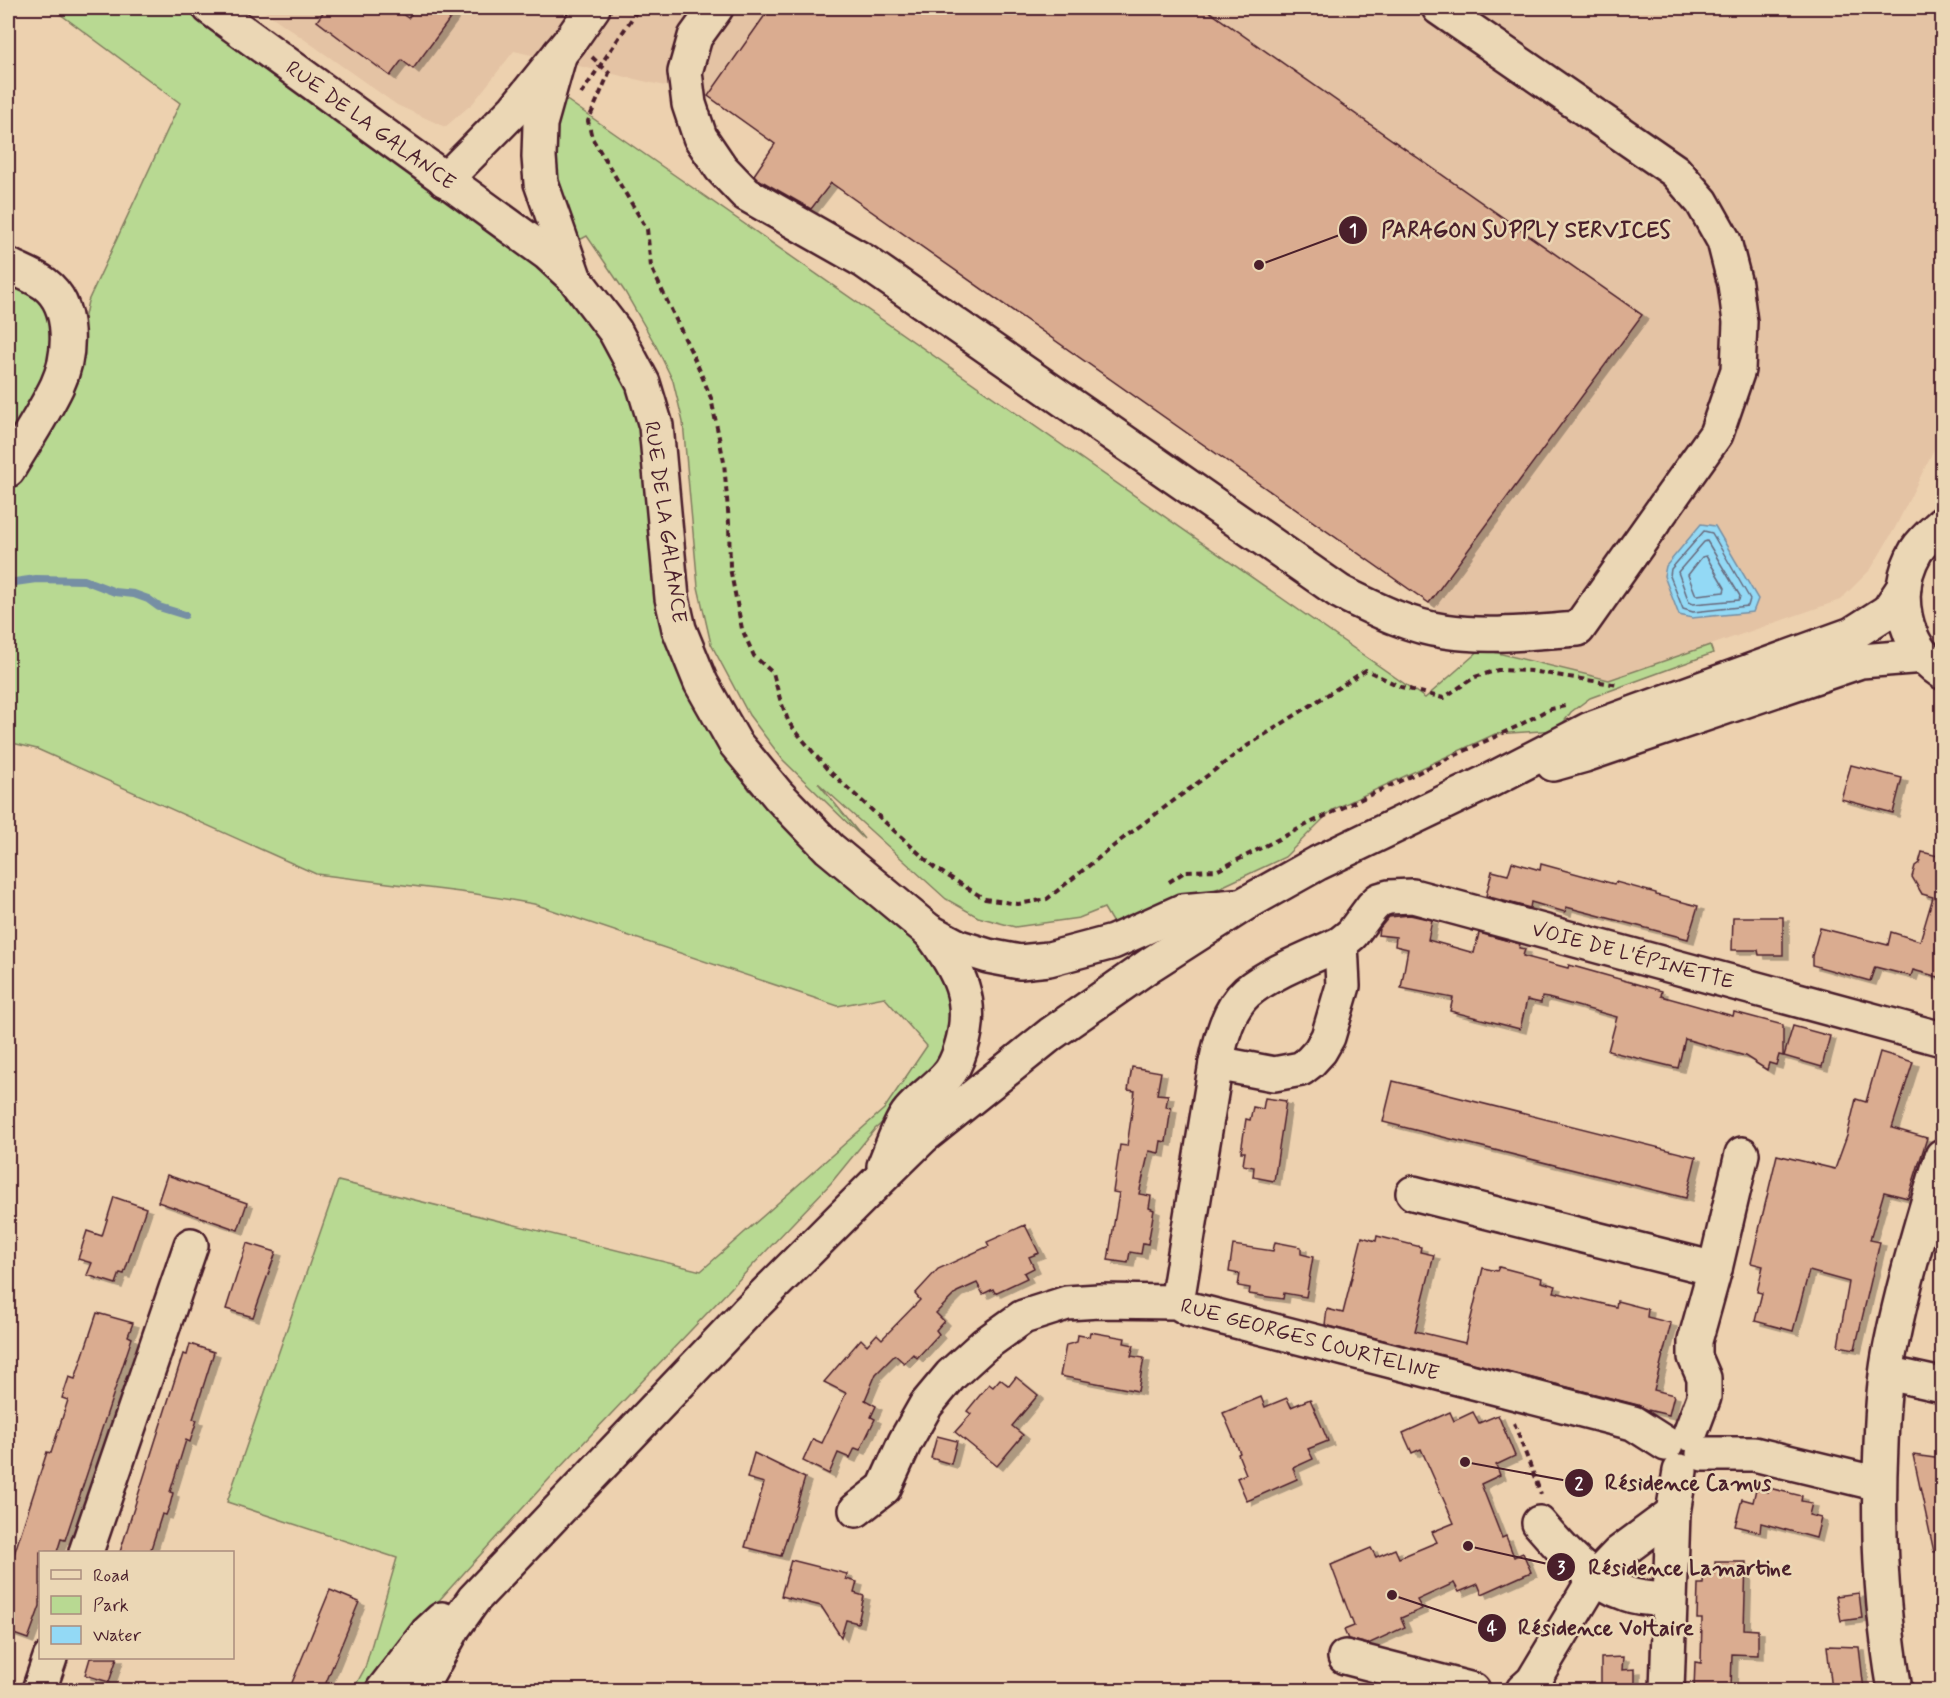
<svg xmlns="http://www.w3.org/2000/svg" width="1950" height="1698" font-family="Mynerve,sans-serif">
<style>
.built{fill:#e4c3a4}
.green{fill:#b8d992;stroke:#817c5e;stroke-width:1.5}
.water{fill:#93d9f5;stroke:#768fa4;stroke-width:1.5}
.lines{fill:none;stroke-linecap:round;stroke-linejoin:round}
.shore{stroke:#67697c;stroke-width:1.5}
.stream{stroke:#768fa4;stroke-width:8}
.building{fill:#daac90;stroke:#4a1f2b;stroke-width:1.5;filter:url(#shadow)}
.minor-casing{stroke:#4a1f2b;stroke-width:38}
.major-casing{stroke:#4a1f2b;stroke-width:38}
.path{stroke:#4a1f2b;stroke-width:4;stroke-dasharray:6 4.5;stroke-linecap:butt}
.minor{stroke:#ebd7b5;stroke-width:33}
.major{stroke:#ebd7b5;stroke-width:33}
.labels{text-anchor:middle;stroke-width:5;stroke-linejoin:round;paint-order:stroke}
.street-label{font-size:21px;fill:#4a1f2b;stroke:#ebd7b5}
.leader{fill:none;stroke:#4a1f2b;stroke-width:2}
.callout-dot{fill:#4a1f2b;stroke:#ebd7b5;stroke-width:2}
.mark-label{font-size:18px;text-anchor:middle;font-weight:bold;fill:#fff}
.callout-label{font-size:22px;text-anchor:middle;font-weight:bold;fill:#4a1f2b;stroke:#ebd7b5;stroke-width:5;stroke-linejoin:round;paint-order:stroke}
</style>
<defs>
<filter id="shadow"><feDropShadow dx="6" dy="4" stdDeviation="0" flood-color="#0004"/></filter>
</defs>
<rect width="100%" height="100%" fill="#edd1af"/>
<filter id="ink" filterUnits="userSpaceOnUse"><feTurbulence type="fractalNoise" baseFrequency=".0167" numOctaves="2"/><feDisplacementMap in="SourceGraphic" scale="12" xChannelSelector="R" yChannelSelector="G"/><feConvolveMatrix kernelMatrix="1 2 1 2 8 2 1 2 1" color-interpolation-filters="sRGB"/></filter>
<g filter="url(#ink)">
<polygon class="built" points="260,8 1942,8 1942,433 1895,528 1871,569 1840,600 1610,680 1481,649 1429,603 708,96 514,51 473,103 445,127 397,105"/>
<g class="green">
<polygon points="52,8 185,8 559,284 606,346 638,407 695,706 750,791 825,861 933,958 959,1010 940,1068 908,1100 875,1129 831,1183 550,1478 395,1649 367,1690 353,1690 365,1668 397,1558 227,1502 338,1181 701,1271 884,1109 927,1046 884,997 838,1006 534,904 476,894 316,874 37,749 8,742 8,485 76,358 88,301 180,103"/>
<polygon points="558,94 1425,698 1481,649 1609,680 1710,645 1713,653 1590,698 1571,712 1558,730 1495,734 1332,810 1285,857 1219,888 1117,930 1104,908 1079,918 1015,927 978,917 946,899 818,783 864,839 783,760 749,715 711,644 698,587 683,422 673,381 656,346 625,292 587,236 574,243 554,196 547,136"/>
<polygon points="8,270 36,284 60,340 48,383 8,443 8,323 12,317 8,314"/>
</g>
<polygon class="water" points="1701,524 1715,526 1758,599 1753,612 1692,618 1679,615 1664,576 1666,566"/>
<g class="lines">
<g class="shore">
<polygon points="1704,531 1712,533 1750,599 1748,606 1693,612 1683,609 1670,576 1671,569"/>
<polygon points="1707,541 1740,596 1739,600 1693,604 1689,602 1678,572 1704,542"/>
<polygon points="1706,556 1725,588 1724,592 1697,595 1695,593 1688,575 1702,557"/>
</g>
<polyline class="stream" points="8,583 36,579 84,580 115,592 134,594 148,599 159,607 185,615"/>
</g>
<g class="building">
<polygon points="326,8 393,8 408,18 416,8 458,8 413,69 402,60 390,76 317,21"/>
<polygon points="770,8 1204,8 1642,315 1429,603 831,183 811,209 758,179 754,175 775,144 708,96"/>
<polygon points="1851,765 1902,778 1893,813 1841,799"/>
<polygon points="1922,852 1942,857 1942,978 1913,970 1911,976 1875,967 1870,981 1812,965 1812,956 1820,928 1888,945 1891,932 1920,941 1933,897 1922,894 1912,877 1915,866 1919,863"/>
<polygon points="1512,862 1540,870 1541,864 1614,884 1616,882 1656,893 1656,895 1698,906 1688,939 1566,907 1565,912 1531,902 1530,908 1486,896 1492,871 1508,875"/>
<polygon points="1410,915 1432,920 1428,940 1474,953 1479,933 1520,944 1519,948 1525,949 1523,956 1568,968 1569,965 1662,991 1661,996 1733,1016 1734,1012 1783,1025 1783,1056 1779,1055 1776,1065 1769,1063 1767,1070 1745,1056 1685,1039 1678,1068 1608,1051 1617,1017 1548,998 1542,997 1541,1003 1527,1000 1520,1029 1450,1011 1453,998 1401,988 1408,949 1395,946 1396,937 1378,935 1379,929 1389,917"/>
<polygon points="1733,917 1783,917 1783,955 1759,955 1758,950 1732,950"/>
<polygon points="1793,1026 1830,1036 1822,1067 1784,1056"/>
<polygon points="1880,1052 1913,1062 1892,1128 1927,1138 1908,1198 1884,1192 1870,1240 1880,1242 1855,1349 1838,1346 1849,1282 1809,1271 1793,1331 1755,1321 1762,1293 1757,1292 1763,1266 1751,1263 1777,1155 1835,1169 1847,1136 1856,1099 1866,1102"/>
<polygon points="1132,1067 1161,1072 1157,1094 1168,1095 1166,1107 1171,1108 1166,1142 1161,1141 1159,1153 1149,1151 1139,1194 1151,1196 1149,1208 1154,1210 1148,1244 1143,1243 1141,1254 1130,1252 1128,1263 1108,1260 1119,1193 1113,1192 1120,1145 1127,1146 1135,1091 1128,1090"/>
<polygon points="1393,1081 1696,1157 1686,1198 1383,1122"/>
<polygon points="1265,1098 1286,1101 1274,1181 1253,1177 1254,1167 1243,1165 1245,1152 1241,1152 1246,1119 1250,1120 1253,1107 1263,1109"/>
<polygon points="167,1175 247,1203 238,1230 158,1202"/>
<polygon points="114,1197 146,1208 124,1274 120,1273 116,1284 87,1275 92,1263 78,1259 87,1231 102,1236"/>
<polygon points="1025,1225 1039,1253 1029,1257 1034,1268 1024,1273 1027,1278 995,1293 993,1289 983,1294 977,1283 957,1292 936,1313 944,1321 936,1330 939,1334 917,1358 913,1354 904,1363 895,1355 876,1374 865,1400 876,1406 871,1417 875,1419 860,1450 855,1448 850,1458 838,1453 829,1474 803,1461 813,1439 822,1443 846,1393 824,1382 861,1339 867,1345 877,1334 882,1339 920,1300 915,1294 938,1269 989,1246 987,1242"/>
<polygon points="1377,1236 1421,1247 1420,1252 1434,1255 1415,1331 1465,1343 1483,1268 1497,1271 1499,1267 1542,1278 1541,1282 1556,1286 1554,1292 1616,1307 1617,1301 1648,1309 1647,1317 1671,1323 1654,1390 1674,1395 1669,1415 1648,1410 1638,1405 1325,1325 1327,1309 1343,1313 1362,1237 1376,1241"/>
<polygon points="1275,1242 1301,1247 1301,1254 1313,1257 1306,1297 1284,1293 1283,1299 1249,1294 1250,1288 1238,1286 1240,1274 1229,1272 1233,1245 1273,1251"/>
<polygon points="247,1243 276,1252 253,1317 226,1309"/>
<polygon points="97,1313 133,1323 128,1336 132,1338 65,1540 61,1539 57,1552 40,1552 40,1606 28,1639 8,1632 8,1573 47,1452 51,1453 68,1400 62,1398 69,1377 75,1379"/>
<polygon points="1090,1332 1125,1338 1124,1343 1134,1345 1131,1356 1144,1358 1138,1391 1060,1376 1066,1345 1077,1342 1078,1335 1089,1337"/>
<polygon points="190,1344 214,1352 193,1419 197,1420 190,1442 186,1440 170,1492 173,1493 170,1505 166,1515 162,1514 150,1552 120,1552 183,1354 187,1355"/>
<polygon points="1016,1377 1038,1395 1012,1426 1023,1435 997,1466 955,1432 971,1414 967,1411 989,1384 993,1387 1000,1379 1009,1386"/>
<polygon points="1261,1397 1265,1407 1287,1398 1291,1407 1310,1399 1328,1441 1308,1449 1313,1459 1293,1468 1297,1479 1247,1501 1237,1478 1246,1474 1238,1454 1240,1453 1223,1413"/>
<polygon points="1450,1412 1454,1421 1473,1412 1479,1423 1498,1415 1515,1456 1496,1465 1500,1475 1481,1484 1502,1538 1506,1536 1514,1557 1523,1553 1531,1572 1482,1594 1478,1584 1459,1592 1454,1583 1417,1600 1422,1609 1401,1618 1405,1627 1368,1644 1348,1639 1344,1630 1354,1626 1331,1565 1371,1548 1376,1557 1395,1549 1399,1558 1437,1542 1432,1532 1454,1523 1421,1449 1412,1453 1403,1433"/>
<polygon points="937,1436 957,1441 951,1464 931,1458"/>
<polygon points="754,1453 805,1478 781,1556 745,1547 764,1483 747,1478"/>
<polygon points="1913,1455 1942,1459 1942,1551 1934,1552"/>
<polygon points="1769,1488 1802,1496 1801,1501 1812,1503 1809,1515 1821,1518 1816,1538 1761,1523 1760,1532 1735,1526 1742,1499 1753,1502 1756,1489 1768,1492"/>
<polygon points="791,1560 847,1574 846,1579 857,1582 854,1593 864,1596 858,1623 846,1620 841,1637 821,1606 781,1596"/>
<polygon points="1715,1562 1746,1562 1744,1629 1758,1630 1758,1655 1732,1654 1731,1690 1694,1690 1695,1662 1701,1663 1702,1619 1697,1619 1698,1584 1703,1584 1704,1573 1715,1573"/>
<polygon points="330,1590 359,1602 323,1690 289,1690"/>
<polygon points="1859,1593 1862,1618 1841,1621 1836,1596"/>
<polygon points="1827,1646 1859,1647 1864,1690 1832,1690"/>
<polygon points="1623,1657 1622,1670 1635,1669 1635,1690 1601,1690 1601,1658"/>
<polygon points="90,1658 117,1658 109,1682 85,1675"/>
</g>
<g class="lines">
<defs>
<g id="minor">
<polyline points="210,8 548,254 575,279 615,331 643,383 656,426 672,598 679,629 701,683 735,743 778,795 829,848 929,931"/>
<path d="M 716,8 L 695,37 L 685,72 L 689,104 L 700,137 L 721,168 L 746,194 L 864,261 L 1340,592 C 1373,608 1407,626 1444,631 C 1488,638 1534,632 1578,629 L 1716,434 L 1738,370 L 1740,322 L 1735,284 L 1724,241 L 1702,202 L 1675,171 L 1439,8"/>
<polyline points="560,53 540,124 539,157 541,183 573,274"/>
<polyline points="445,180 515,109 570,41 593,8"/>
<path d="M 8,265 C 19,271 34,276 45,284 C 74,306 71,356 57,386 C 43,415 24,443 8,470"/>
<polyline points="1216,1063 1274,1074 1301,1069 1310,1062 1320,1051 1328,1037 1343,986 1341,943"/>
<polyline points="1413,1193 1715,1269"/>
<path d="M 1177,1302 L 1216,1063 C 1221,1039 1228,1009 1247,992 C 1269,973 1314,956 1341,943 L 1352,934 L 1372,907 L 1379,900 L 1389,897 L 1413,896 L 1942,1039"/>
<polyline points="1887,1373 1942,1385"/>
<polyline points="1690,1434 1704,1397 1704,1378 1695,1357 1695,1341 1715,1269 1742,1154"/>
<polyline points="1703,1454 1754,1454 1879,1484"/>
<polyline points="856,1510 884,1488 905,1442 926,1405 951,1375 984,1345 1023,1317 1067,1303 1099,1301 1177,1302 1189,1309 1633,1423 1666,1444"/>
<path d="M 1539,1523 C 1563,1551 1590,1582 1627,1594 C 1640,1599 1655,1599 1669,1600"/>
<polyline points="86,1552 191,1245"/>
<polyline points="1345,1657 1473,1690"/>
<polyline points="39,1690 50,1658"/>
<polyline points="1523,1690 1533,1681 1595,1578 1619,1553 1673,1513"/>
<polyline points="1667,1690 1673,1513 1680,1471"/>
<path d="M 1895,1690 C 1881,1609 1877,1527 1881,1445 C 1882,1412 1884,1378 1891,1345 C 1904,1281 1923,1218 1942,1156"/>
</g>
<g id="major">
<path d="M 1942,524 C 1933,532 1923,540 1916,551 C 1892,591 1903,647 1942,672"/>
<polyline points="1553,764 1585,755 1861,661 1924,656"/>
<polyline points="929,931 959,947 988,956 1020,962 1049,959 1113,942 1182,911 1235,906"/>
<path d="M 884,1166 C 890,1152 900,1122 909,1112 C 920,1099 935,1089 946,1077 C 953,1070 958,1058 961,1048 C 976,1001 959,970 931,933"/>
<polyline points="383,1690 427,1633 442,1619"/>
<polyline points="419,1690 454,1627 474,1599 746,1313 877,1182 923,1137 1051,1034 1151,964 1243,905 1318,863 1487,782 1590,729 1852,634 1888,611 1904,587"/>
</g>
</defs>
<use href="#minor" class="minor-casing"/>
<use href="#major" class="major-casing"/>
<g class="path">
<polyline points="592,57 609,73 588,121 592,138 647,229 651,267 697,364 711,398 724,462 729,523 730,568 742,629 754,656 773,673 780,699 789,723 827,769 935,868 985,899 1018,904 1047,899 1121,840 1247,746 1366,670 1401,687 1443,698 1475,677 1498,670 1531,671 1619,685"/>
<polyline points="581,94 639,8"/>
<polyline points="1169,882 1186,871 1218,870 1312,822 1518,726 1547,710 1565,706"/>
<polyline points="1514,1423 1541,1494"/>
</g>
<use href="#minor" class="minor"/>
<use href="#major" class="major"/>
</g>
</g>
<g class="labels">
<g class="street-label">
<text transform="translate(371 125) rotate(36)" y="7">RUE DE LA GALANCE</text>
<text transform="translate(666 522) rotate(82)" y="7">RUE DE LA GALANCE</text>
<text transform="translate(1633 955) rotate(15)" y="7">VOIE DE L'ÉPINETTE</text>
<text transform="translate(1310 1339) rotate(15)" y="7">RUE GEORGES COURTELINE</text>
</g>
</g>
<path class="leader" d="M1259 265L1353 230M1465 1462L1579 1483M1468 1546L1561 1567M1392 1595L1492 1628"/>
<g class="callout-dot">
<circle cx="1259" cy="265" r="6"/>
<circle cx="1465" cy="1462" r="6"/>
<circle cx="1468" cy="1546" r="6"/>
<circle cx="1392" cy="1595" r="6"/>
<circle cx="1353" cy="230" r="15"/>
<circle cx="1579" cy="1483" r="15"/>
<circle cx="1561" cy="1567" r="15"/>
<circle cx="1492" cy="1628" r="15"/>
</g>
<g class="mark-label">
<text x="1353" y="236">1</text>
<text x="1579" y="1489">2</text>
<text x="1561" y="1573">3</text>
<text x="1492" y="1634">4</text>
</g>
<g class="callout-label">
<text x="1526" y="237">PARAGON SUPPLY SERVICES</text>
<text x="1688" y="1490">Résidence Camus</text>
<text x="1690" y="1575">Résidence Lamartine</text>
<text x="1606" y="1635">Résidence Voltaire</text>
</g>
<rect width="1950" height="1698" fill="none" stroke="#ebd7b5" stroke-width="30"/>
<rect x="15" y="15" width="1920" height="1668" fill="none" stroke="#4a1f2b" stroke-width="2" filter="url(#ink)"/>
<rect x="39" y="1551" width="195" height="108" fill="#ebd7b5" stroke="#ab8d7e" stroke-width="1.5"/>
<rect x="51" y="1570" width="30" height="9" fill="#ebd7b5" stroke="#ab8d7e" stroke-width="1.5"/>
<text x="93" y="1581" font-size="18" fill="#4a1f2b">Road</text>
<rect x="51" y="1596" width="30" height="18" fill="#b8d992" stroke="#ab8d7e" stroke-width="1.5"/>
<text x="93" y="1611" font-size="18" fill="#4a1f2b">Park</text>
<rect x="51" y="1626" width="30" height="18" fill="#93d9f5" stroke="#ab8d7e" stroke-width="1.5"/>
<text x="93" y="1641" font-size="18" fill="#4a1f2b">Water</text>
</svg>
